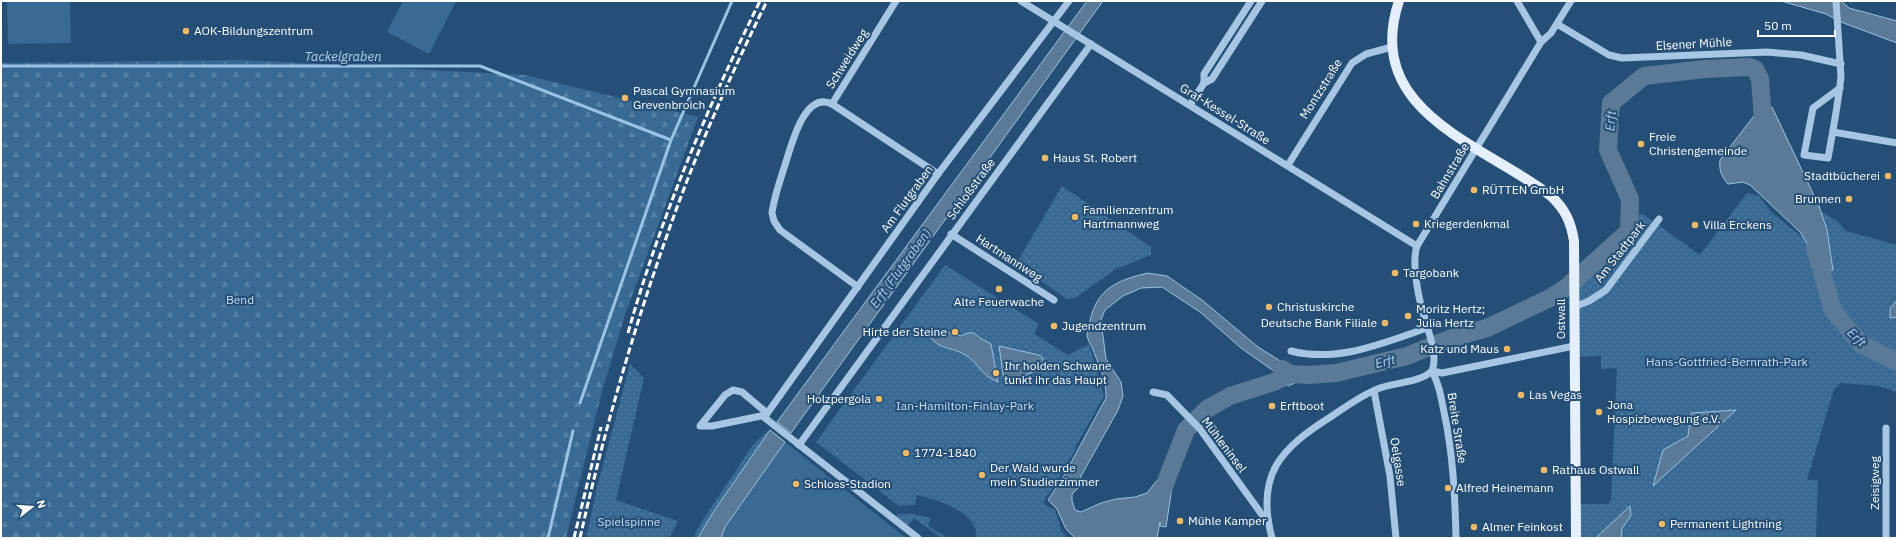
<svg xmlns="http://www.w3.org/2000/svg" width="1898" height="539" font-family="'IBM Plex Sans',sans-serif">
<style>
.green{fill:url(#green-dots)}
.forest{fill:url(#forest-firs)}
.pitch{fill:#386a94}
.water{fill:#5b7a97;stroke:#9ac2e3}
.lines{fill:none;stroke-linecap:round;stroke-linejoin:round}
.stream{stroke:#9ac2e3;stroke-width:3}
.river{stroke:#5b7a97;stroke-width:18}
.minor{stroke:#a6c6e3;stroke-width:7}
.major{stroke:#e5effc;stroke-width:10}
.rail{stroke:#fff;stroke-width:3;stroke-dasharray:7 3;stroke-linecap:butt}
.poi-dot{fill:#ecbb6a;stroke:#254f76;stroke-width:1.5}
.labels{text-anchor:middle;stroke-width:4;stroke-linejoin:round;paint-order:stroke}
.poi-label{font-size:12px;fill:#fff;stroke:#254f76;text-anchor:start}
.street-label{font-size:12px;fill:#fff;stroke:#254f76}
.park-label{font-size:12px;fill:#c8dff2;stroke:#254f76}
.water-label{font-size:13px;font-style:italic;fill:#b1d0eb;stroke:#254f76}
</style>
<defs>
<pattern id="green-dots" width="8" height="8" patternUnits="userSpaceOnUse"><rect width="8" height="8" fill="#386a94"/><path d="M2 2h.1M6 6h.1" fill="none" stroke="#5680a4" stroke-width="1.8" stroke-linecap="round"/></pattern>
<pattern id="forest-firs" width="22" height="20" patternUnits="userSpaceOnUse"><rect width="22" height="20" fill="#386a94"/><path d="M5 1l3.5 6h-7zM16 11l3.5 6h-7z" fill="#5680a4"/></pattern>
</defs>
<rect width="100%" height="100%" fill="#254f76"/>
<g class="green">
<polygon points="1062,186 1151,247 1151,255 1116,269 1075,298 1067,299 1016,264"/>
<polygon points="1747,193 1759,196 1772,213 1806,240 1823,212 1837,221 1846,231 1897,245 1897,392 1878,386 1841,383 1834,389 1807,480 1818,480 1816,538 1580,538 1579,504 1608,504 1611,499 1617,368 1601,369 1601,356 1578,357 1577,277 1629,232 1629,216 1643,214 1700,255"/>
<path d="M 945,265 L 1039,324 L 1034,334 L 1068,355 L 1089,344 L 1104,396 L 1076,446 L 1074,452 L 1054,487 L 1046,497 L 1044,504 L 1055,510 L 1062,532 L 1068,538 L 976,538 C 976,534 976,529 974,526 C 965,508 934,499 917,495 L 915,505 L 899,506 L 816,442 Z"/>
<polygon points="630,364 644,378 616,500 678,521 669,538 586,538 598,483"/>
<path d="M 770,430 L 712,514 L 698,538 L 693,538 C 704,516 719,496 733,475 C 744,459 753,440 770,430 Z"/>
<polygon points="898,514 913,514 931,518 928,526 948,538 941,538 914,518 908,526 896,517"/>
</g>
<polygon class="forest" points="244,60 525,75 698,117 625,315 602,391 566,538 1,538 1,63"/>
<g class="pitch">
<polygon points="7,1 70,1 71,43 8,44"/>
<polygon points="403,1 456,1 429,54 387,32"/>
<polygon points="785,442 906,538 721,538 725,527"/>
</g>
<g class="water">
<polygon points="1087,1 1103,1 791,433 777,422"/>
<polygon points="1781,1 1841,1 1849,8 1897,21 1897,43 1841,22 1826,14"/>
<path d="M 1772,107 L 1819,206 L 1827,230 L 1833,270 L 1814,273 L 1808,245 L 1800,232 L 1750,185 L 1743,182 L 1728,184 C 1721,176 1719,170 1720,160 L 1757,112 Z"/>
<path d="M 1148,273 L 1167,276 L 1202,300 L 1258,347 L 1288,366 L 1304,368 L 1306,378 L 1288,386 L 1278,374 L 1241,348 L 1200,312 L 1162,287 L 1141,288 L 1123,296 L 1105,310 L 1101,320 L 1106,359 L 1121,382 L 1123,396 L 1118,410 L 1081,476 L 1080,486 L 1072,494 L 1072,501 L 1075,510 L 1081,512 L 1101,503 L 1116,499 L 1135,497 L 1147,493 L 1162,474 L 1168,474 L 1173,481 L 1166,527 L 1160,526 L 1160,522 L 1157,538 L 1075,538 L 1066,529 L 1057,509 L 1048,500 L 1062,479 L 1106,398 C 1107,380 1098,364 1092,347 C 1090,344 1088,340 1087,336 C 1087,331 1089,325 1090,321 C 1097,288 1118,280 1148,273 Z"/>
<polygon points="1897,300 1897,317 1890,318 1890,309"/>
<path d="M 934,329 L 961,336 L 968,333 L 974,333 L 980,338 L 991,344 L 998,382 C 981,376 978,362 964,354 C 952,347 933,349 929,332 Z"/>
<polygon points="999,346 1039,355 1043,358 1044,366 1017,380 1004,381"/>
<polygon points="1736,410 1653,486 1663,450 1688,436 1691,413"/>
<polygon points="770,430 785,442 725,527 721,538 698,538 712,514"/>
<polygon points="1630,506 1631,515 1622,529 1621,538 1596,538"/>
</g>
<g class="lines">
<g class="stream">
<polyline points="1,66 480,66 671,140"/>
<polyline points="580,403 671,140 732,1"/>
<polyline points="548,538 573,431"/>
</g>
<g class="river">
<polyline points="1815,248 1833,311 1861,344 1897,362"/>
<polyline points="1282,369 1290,374 1309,375 1336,373 1407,356 1449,339 1487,328 1550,298 1567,287 1629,231 1630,199 1608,150 1611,103 1644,76 1705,69 1750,67 1755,69 1760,79 1764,134"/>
<polyline points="1157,497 1163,489 1186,430 1207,409 1230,396 1274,382 1290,374"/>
</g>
<g class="minor">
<polyline points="1021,1 1417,246"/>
<polyline points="1517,1 1541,42"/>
<path d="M 1836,1 L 1841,77 C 1838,104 1833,131 1828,158 L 1804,155 L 1813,108 L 1840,88"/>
<polyline points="1557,24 1609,55 1622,58 1767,52 1801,55 1841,64"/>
<polyline points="1204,83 1212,79 1262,1"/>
<polyline points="832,104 938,174"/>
<polyline points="1190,105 1204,83 1204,74 1251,1"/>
<polyline points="1833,132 1897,143"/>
<polyline points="1288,165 1352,63 1366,54 1392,47"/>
<polyline points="951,234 1054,300"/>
<path d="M 858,287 L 780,230 L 774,221 L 772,213 C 774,197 780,181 785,165 C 791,147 804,90 832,104 L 896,1"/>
<polyline points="1574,307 1589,301 1606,290 1659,219"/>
<path d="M 1291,351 C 1338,363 1383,343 1427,328"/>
<path d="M 1432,371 C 1438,356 1429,334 1425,319 C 1419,301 1411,264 1417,246 L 1541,42 L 1551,33 L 1571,1"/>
<path d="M 1432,371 C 1439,384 1441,397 1444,412 C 1453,453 1455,496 1456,538"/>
<polyline points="1432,371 1442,373 1574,346"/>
<polyline points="1374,391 1390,476 1396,538"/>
<polyline points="1153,392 1167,395 1200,429 1268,523"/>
<polyline points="766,415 712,426 700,426 725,395 733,390 742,392 767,413"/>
<polyline points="799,445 1091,44"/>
<polyline points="918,538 765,418 766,415 938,174 1069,1"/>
<path d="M 1272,538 C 1255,474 1281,448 1332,416 C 1347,406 1363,394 1380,388 C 1396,382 1419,383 1432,371"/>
<polyline points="1886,538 1886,428"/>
</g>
<path class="major" d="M 1399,1 C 1362,112 1483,144 1551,196 C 1565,209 1571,222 1574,241 L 1576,538"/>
<g class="rail">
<path d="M 628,333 C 660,219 707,108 760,1"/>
<polyline points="574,538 601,427"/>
<path d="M 580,538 C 604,431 634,327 671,224 C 698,148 731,74 767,1"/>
</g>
</g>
<g class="poi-dot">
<circle cx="186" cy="31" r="4"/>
<circle cx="625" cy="98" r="4"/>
<circle cx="1641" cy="144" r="4"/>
<circle cx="1045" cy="158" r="4"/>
<circle cx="1888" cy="176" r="4"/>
<circle cx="1474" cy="190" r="4"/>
<circle cx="1849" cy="199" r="4"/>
<circle cx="1075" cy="217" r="4"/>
<circle cx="1416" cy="224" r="4"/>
<circle cx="1695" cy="225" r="4"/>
<circle cx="1395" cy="273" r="4"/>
<circle cx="999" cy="289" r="4"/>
<circle cx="1269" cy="307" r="4"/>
<circle cx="1408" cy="316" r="4"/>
<circle cx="1385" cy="323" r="4"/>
<circle cx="1054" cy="326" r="4"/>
<circle cx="955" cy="332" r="4"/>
<circle cx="1507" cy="349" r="4"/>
<circle cx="996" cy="373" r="4"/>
<circle cx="1521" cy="395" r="4"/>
<circle cx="879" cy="399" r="4"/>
<circle cx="1272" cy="406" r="4"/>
<circle cx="1599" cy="412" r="4"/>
<circle cx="906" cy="453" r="4"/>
<circle cx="1544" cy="470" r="4"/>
<circle cx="982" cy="475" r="4"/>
<circle cx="796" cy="484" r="4"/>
<circle cx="1448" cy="488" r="4"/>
<circle cx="1180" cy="521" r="4"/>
<circle cx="1662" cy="524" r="4"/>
<circle cx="1474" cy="527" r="4"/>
</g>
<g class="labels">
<g class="poi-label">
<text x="194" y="35">AOK-Bildungszentrum</text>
<text x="633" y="95">Pascal Gymnasium<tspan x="633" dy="14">Grevenbroich</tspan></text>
<text x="1649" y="141">Freie<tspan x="1649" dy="14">Christengemeinde</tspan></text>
<text x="1053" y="162">Haus St. Robert</text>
<text x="1880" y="180" text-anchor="end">Stadtbücherei</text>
<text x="1482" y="194">RÜTTEN GmbH</text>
<text x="1841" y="203" text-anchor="end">Brunnen</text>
<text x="1083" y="214">Familienzentrum<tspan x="1083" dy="14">Hartmannweg</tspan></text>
<text x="1424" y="228">Kriegerdenkmal</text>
<text x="1703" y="229">Villa Erckens</text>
<text x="1403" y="277">Targobank</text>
<text x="999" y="306" text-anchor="middle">Alte Feuerwache</text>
<text x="1277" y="311">Christuskirche</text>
<text x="1416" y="313">Moritz Hertz;<tspan x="1416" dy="14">Julia Hertz</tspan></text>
<text x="1377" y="327" text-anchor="end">Deutsche Bank Filiale</text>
<text x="1062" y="330">Jugendzentrum</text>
<text x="947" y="336" text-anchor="end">Hirte der Steine</text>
<text x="1499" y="353" text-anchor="end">Katz und Maus</text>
<text x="1004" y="370">Ihr holden Schwane<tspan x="1004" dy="14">tunkt ihr das Haupt</tspan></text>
<text x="1529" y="399">Las Vegas</text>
<text x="871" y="403" text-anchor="end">Holzpergola</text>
<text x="1607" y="409">Jona<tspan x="1607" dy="14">Hospizbewegung e.V.</tspan></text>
<text x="1280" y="410">Erftboot</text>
<text x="914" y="457">1774-1840</text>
<text x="990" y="472">Der Wald wurde<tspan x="990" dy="14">mein Studierzimmer</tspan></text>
<text x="1552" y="474">Rathaus Ostwall</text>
<text x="804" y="488">Schloss-Stadion</text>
<text x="1456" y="492">Alfred Heinemann</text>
<text x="1188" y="525">Mühle Kamper</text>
<text x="1670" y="528">Permanent Lightning</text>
<text x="1482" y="531">Almer Feinkost</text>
</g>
<g class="street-label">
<text transform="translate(1694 44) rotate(-3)" y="4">Elsener Mühle</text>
<text transform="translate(847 59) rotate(-58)" y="4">Schweidweg</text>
<text transform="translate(1321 89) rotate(-58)" y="4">Montzstraße</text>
<text transform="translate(1225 114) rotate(32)" y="4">Graf-Kessel-Straße</text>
<text transform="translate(1450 171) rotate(-59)" y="4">Bahnstraße</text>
<text transform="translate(971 189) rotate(-54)" y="4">Schloßstraße</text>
<text transform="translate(907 199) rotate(-54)" y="4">Am Flutgraben</text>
<text transform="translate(1620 252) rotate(-52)" y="4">Am Stadtpark</text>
<text transform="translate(1009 258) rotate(33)" y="4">Hartmannweg</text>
<text transform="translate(1561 319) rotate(-90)" y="4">Ostwall</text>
<text transform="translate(1457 428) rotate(81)" y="4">Breite Straße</text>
<text transform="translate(1224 445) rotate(53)" y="4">Mühleninsel</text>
<text transform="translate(1398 462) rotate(81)" y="4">Oelgasse</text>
<text transform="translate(1875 483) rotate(-90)" y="4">Zeisigweg</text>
</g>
<g class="park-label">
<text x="240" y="304">Bend</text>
<text x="1727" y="366">Hans-Gottfried-Bernrath-Park</text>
<text x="965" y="410">Ian-Hamilton-Finlay-Park</text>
<text x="629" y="526">Spielspinne</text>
</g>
<g class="water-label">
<text x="343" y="61">Tackelgraben</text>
<text transform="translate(1610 121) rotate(-86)" y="5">Erft</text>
<text transform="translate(900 268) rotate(-54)" y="5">Erft (Flutgraben)</text>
<text transform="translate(1857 337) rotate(44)" y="5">Erft</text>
<text transform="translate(1385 361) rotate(-14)" y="5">Erft</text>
</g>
</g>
<rect width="1898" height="539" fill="none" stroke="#ffffff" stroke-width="4"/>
<g transform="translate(32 507) rotate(73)" stroke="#254f76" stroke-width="3" paint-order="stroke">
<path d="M0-3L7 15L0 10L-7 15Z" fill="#ffffff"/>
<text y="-6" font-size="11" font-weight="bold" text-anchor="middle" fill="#ffffff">N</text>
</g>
<path d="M1758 30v6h77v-6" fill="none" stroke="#ffffff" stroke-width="2"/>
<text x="1764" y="30" font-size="12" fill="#ffffff" stroke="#254f76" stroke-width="3" paint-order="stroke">50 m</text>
</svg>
